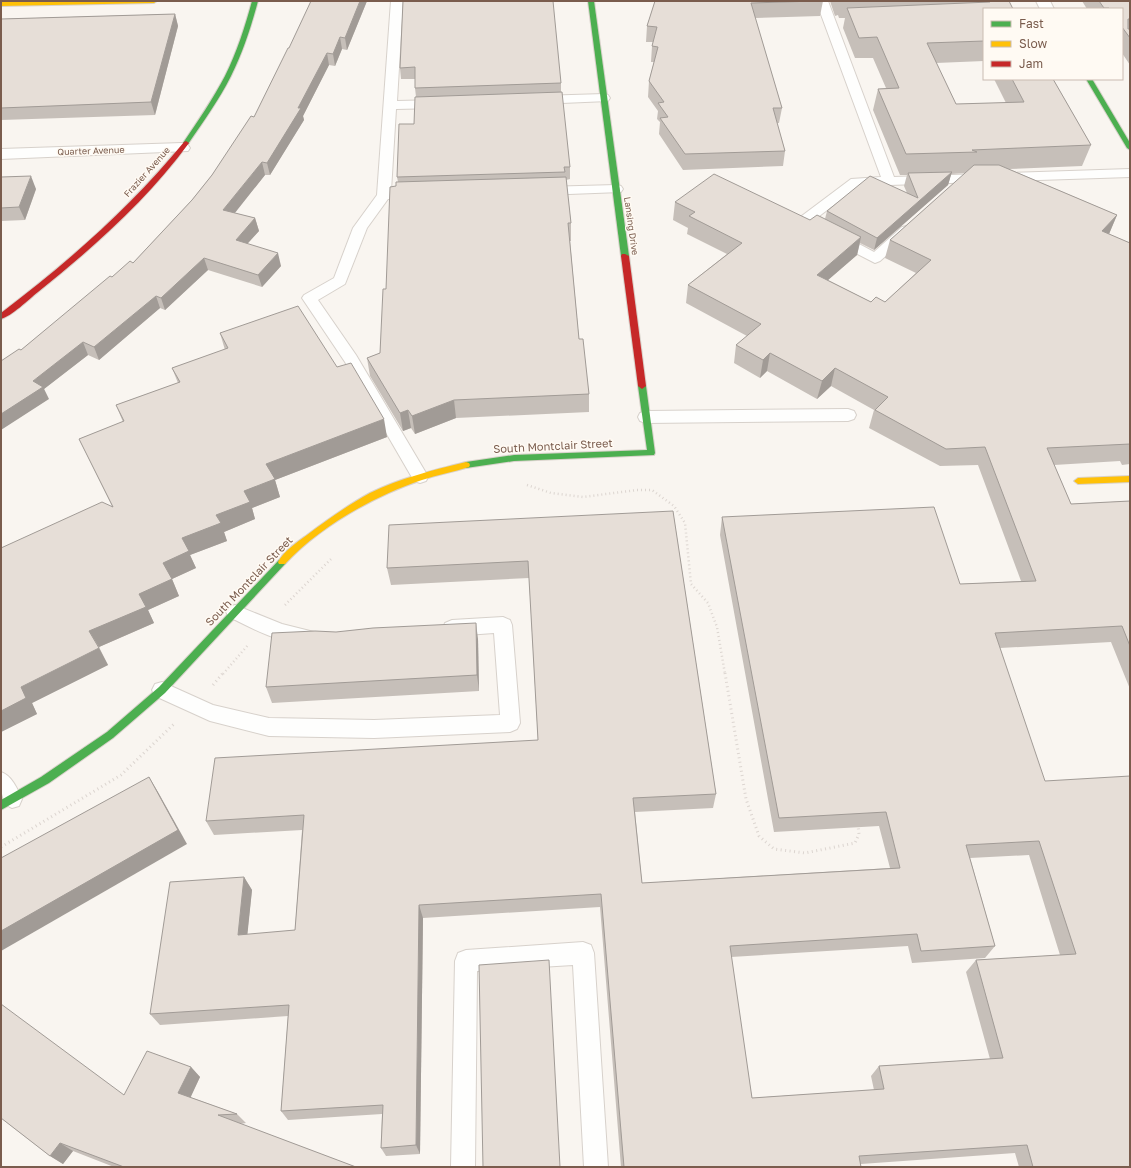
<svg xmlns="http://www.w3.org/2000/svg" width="1131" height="1168" font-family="'Golos Text',sans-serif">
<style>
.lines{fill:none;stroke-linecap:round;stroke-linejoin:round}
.lane-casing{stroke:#d7d1cb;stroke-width:2}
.street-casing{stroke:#d7d1cb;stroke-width:2}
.fast-casing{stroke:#d9d2cb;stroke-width:2}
.slow-casing{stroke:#d9d2cb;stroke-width:2}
.jam-casing{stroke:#d9d2cb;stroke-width:2}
.path-far1{stroke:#dcd5d0;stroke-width:2.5;stroke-dasharray:1 3;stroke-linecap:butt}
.path{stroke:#dcd5d0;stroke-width:3;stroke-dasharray:1 3.5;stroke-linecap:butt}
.lane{fill:#fefefd;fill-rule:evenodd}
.street{fill:#fefefd;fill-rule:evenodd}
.fast{fill:#4caf50;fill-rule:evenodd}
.slow{fill:#ffc107;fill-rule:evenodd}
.jam{fill:#c62828;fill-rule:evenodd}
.wall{fill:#c6bfb9;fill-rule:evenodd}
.shaded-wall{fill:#a19b96}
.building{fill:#e6ded7;stroke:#a19b96;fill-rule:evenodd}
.labels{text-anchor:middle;stroke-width:3;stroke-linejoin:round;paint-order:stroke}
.far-street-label{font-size:9px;fill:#7a5c4d;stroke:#fffaf3}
.street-label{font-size:11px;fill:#7a5c4d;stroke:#fffaf3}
</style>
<rect width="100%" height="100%" fill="#f9f5f0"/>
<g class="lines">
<defs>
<g id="lane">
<polygon points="391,1 403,1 397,101 439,100 443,101 445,104 443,107 439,108 396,109 391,191 418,192 420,195 418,198 388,199 367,228 345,284 318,300 356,355 426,473 428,477 426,481 420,483 414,481 345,362 302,298 304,295 334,278 353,228 377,195"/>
<polygon points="816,1 828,1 894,177 1130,169 1130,177 859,186 814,220 874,252 902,227 907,226 912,227 914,230 912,233 880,261 875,263 799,224 797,221 799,218 851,179 881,177"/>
<polygon points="604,94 608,95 610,98 608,101 539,104 535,103 533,100 535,97 539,96"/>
<polygon points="616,185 621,186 623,189 621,192 543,195 538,194 536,191 538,188 543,187"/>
<polygon points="848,409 854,411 856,415 854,419 848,421 646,423 640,421 638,417 640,413 646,411"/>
<path d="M 235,605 L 282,624 L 314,632 L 316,637 L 314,642 C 290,650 250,627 229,617 L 226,612 L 229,607 Z"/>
<polygon points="503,617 510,620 512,625 520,723 517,729 510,732 374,738 269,736 210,721 155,696 152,690 155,684 162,682 213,705 269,718 374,720 500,715 494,633 452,636 445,633 443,628 445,623 452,620"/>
<path d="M 1,772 C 12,776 17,788 22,799 L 19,806 L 12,808 C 0,803 1,786 1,772 Z"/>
<polygon points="583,942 591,945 594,953 608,1167 584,1167 573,965 477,971 475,1167 451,1167 455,961 458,953 466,950"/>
</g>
<g id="street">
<polygon points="1036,1 1050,1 1054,9 1040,9"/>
<polygon points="182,143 188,145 190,148 188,151 1,159 1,149"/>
</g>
<g id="fast">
<path d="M 252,1 L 258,1 C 251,27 243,52 231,76 C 219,100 203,122 188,144 L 184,144 L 183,143 C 198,121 213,99 225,76 C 237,52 245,27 252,1 Z"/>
<polygon points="588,1 594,1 629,256 625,258 621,256"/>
<polygon points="1086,79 1092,79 1130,143 1130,150 1127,148"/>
<polygon points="642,383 646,386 655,453 654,455 514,461 466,468 462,465 466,462 514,455 647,450 638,386"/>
<polygon points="282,559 285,560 286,562 285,564 165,693 113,738 49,783 1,810 1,800 41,777 107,732 159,687 279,560"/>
</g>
<g id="slow">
<polygon points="68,1 157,1 154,3 1,6 1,2"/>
<path d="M 466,462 L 469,463 L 470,465 L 469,467 C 453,472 437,475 422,480 C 374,496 319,527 285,564 L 279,564 L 278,562 C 284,551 296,543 307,535 C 327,520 348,505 370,493 C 400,478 434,470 466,462 Z"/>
<polygon points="1130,476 1130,482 1078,484 1074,481 1078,478"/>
</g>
<g id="jam">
<path d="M 186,141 L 189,143 C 147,200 93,248 38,292 C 28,300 12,316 1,319 L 1,313 C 68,262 130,208 184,142 Z"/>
<polygon points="622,254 625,254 629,256 646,386 642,389 638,386 621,256"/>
</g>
</defs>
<use href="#lane" class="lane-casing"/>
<use href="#street" class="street-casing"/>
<use href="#fast" class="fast-casing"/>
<use href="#slow" class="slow-casing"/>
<use href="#jam" class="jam-casing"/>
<g class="path-far1">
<polyline points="527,485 551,493 583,497 637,490 652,490 674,506 685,523 691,584 708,603 717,627 725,674"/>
<polyline points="285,605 331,559"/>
<polyline points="223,674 248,645"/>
</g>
<g class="path">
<polyline points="725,673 746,799 759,836 774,849 805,853 855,843 859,834 858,826"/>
<polyline points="213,685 223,673"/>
<polyline points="1,847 121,775 174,724"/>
</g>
<use href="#lane" class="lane"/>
<use href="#street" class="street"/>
<use href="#fast" class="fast"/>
<use href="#slow" class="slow"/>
<use href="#jam" class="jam"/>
</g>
<g class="wall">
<polygon points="367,1 347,50 342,49 335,66 329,65 303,116 304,120 270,175 265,175 234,213 255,218 259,231 247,244 281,266 262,287 208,270 165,310 160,308 99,360 88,355 44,389 49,399 21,350 112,277 133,263 192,200 212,175 254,117 289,48"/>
<polygon points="403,1 561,83 561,93 570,167 570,179 566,180 571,223 571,241 570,241 579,339 589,394 589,412 456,418 415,434 411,428 403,431 370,376 367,358 380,353 396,186 398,182 397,177 414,124 416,97 415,88 415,79 401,79 400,68"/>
<polygon points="655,1 823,1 820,16 755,18 782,108 779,123 777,123 785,151 783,166 683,170 659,134 660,122 657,119 658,111 648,97 649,81 654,62 651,62 652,46 653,42 646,42 647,26"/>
<path d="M 830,1 L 1009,1 L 984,9 L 984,61 L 936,63 L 956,104 L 1006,103 L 994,79 L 1053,79 L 1091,145 L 1082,166 L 1009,169 L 1117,215 L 1109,234 L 1130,243 L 1130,464 L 1122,465 L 1120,461 L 1054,465 L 1071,504 L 1130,501 L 1130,689 L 1111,642 L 1000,648 L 1130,1167 L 1019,1167 L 1015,1153 L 861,1164 L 861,1167 L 621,1167 L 600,907 L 423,918 L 420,1154 L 386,1156 L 381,1148 L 382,1114 L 288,1120 L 281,1111 L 288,1016 L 160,1025 L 150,1014 L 244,877 L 252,890 L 247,935 L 295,930 L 302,830 L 214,835 L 206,821 L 538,740 L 529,578 L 391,585 L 387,568 L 673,511 L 716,794 L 713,808 L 635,812 L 642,883 L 890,868 L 879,826 L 774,832 L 720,535 L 722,517 L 960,584 L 1021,581 L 978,465 L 940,466 L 869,428 L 874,410 L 831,386 L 817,399 L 767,371 L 760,378 L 734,363 L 736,345 L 747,336 L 686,303 L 688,285 L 727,254 L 687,234 L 688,228 L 673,220 L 675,202 L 810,220 L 825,219 L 827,211 L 907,193 L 904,186 L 907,175 L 900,175 L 873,110 L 878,89 L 886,88 L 873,58 L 855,58 L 843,28 L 845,18 L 839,18 L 838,15 L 835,16 ZM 966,173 L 890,240 L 885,258 L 916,273 L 885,302 L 871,302 L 828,280 L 857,255 L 860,243 L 874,250 L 948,185 L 951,174 ZM 1029,855 L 1060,955 L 976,960 L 966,972 L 990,1059 L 879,1066 L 871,1076 L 874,1090 L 752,1098 L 731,957 L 908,946 L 912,963 L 985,958 L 995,946 L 970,858 Z"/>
<polygon points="1082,1 1130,1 1130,65 1122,53 1122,9 1087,9"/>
<polygon points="175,14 178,26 155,115 1,120 1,19"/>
<polygon points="1,177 36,189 25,220 1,221"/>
<polygon points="220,333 337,367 387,437 275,480 280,497 252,508 255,519 224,532 227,541 190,555 196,568 172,579 179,596 148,610 154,623 99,647 108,665 32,703 37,714 1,732 1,548 112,506 79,439 123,422 116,405 178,383 172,368 225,350"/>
<polygon points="478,639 479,691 272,703 266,687"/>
<polygon points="191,1067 200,1077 190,1097 237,1114 246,1123 240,1124 356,1167 114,1167 73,1151 63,1164 50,1156 1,1118 124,1095"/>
</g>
<g class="shaded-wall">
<polygon points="360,1 367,1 347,50 345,38"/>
<polygon points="175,14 178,26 155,115 151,102"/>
<polygon points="340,37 342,49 335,66 333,54"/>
<polygon points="327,53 329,65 303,116 304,120 270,175 267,163 298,108"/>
<polygon points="262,162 265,175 227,223 223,210"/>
<polygon points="952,172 948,185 874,250 877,238"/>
<polygon points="31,176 36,189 25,220 19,207"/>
<polygon points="1117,215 1109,234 1102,231"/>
<polygon points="255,218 259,231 239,253 236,240"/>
<polygon points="861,237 857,255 813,293 817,275"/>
<polygon points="278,253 281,266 262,287 258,275"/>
<polygon points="204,258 208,270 165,310 161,298"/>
<polygon points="156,296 160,308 99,360 94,347"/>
<polygon points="83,342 88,355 44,389 49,399 1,430 1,414 33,381"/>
<polygon points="770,353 767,371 760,378 763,360"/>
<polygon points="835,368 831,386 817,399 822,381"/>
<polygon points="454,400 456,418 415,434 412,416"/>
<polygon points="408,410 411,428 403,431 400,413"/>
<polygon points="384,419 387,437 275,480 280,497 252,508 255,519 224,532 227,541 190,555 196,568 172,579 179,596 148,610 154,623 99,647 89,631 139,594 182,538 216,515 244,491 266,464"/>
<polygon points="476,623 478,639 479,691 477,675"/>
<polygon points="99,648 108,665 32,703 37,714 1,732 1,711 21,687"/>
<polygon points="149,777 158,792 187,844 1,951 1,931"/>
<polygon points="244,877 252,890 246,948 238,935"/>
<polygon points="419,905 423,918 420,1154 416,1145"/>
<polygon points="191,1067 200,1077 188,1103 178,1093"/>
<polygon points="60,1143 73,1151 63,1164 50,1156"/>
</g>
<g class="building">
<polygon points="311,1 360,1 345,38 340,37 333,54 327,53 298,108 301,108 267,163 262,162 223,210 255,218 236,240 278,253 258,275 204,258 161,298 156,296 94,347 83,342 33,381 43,387 1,414 1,361 19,349 21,350 110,276 112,277 130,261 133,263 192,200 212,175 251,116 254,117 288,48 289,48"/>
<polygon points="403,1 553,1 561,83 415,88 415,67 400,68"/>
<polygon points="655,1 816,1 751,3 782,108 773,108 785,151 685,154 660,118 668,117 658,103 664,102 649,81 658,47 652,46 657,27 647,26"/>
<polygon points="991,1 1009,1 1013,9 984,9 984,41 927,43 956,104 1024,102 1012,79 1053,79 1091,145 972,150 977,152 906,154 878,89 899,88 877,37 859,38 847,8 990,2"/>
<polygon points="1099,1 1130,1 1130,19 1128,19 1128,29 1130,29 1130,38 1122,27 1122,9 1110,9 1109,8 1104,8"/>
<polygon points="175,14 151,102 1,108 1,19"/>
<polygon points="562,92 570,167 564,167 565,172 397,177 399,124 414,124 415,97"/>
<path d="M 974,165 L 999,165 L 1117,215 L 1102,231 L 1130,243 L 1130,444 L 1047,448 L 1071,504 L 1130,501 L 1130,646 L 1122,626 L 995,633 L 1045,781 L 1130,776 L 1130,1167 L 1033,1167 L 1027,1145 L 859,1156 L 861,1167 L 624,1167 L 601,894 L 419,905 L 416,1145 L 381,1148 L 383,1105 L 281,1111 L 289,1005 L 150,1014 L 170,882 L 244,877 L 238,935 L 295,930 L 304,815 L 206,821 L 215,758 L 538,740 L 528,561 L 387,568 L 389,525 L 673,511 L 716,794 L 633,798 L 642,883 L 900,868 L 886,812 L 779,818 L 722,517 L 934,507 L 960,584 L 1036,581 L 985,447 L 946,449 L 875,410 L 888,397 L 835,368 L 822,381 L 770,353 L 763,360 L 736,345 L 761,324 L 688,285 L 742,243 L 689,216 L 695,212 L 675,202 L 714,174 L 810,220 L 817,215 L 861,237 L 817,275 L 871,302 L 876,297 L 885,302 L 931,260 L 890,240 ZM 1039,841 L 1076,954 L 976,960 L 1003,1058 L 879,1066 L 884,1089 L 752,1098 L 730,946 L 917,934 L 921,951 L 995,946 L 966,845 Z"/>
<polygon points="952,172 877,238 827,211 870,176 918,198 908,173"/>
<polygon points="31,176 19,207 1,208 1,177"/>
<polygon points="566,177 571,223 568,223 579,339 583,339 589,394 454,400 412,416 408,410 400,413 367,358 380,353 383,289 386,289 390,187 396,186 396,182"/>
<polygon points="298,306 337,367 351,363 384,419 266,464 275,479 244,491 250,502 216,515 221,523 182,538 189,551 163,563 172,579 139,594 146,607 89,631 99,648 21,687 26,698 1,711 1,548 102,502 113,507 79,439 124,421 116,405 180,382 172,368 228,348 220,333"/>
<polygon points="476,623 477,675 266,687 272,633 315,631 336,632 373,628"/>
<polygon points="149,777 178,830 1,931 1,858"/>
<polygon points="549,960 560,1167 483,1167 479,965"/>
<polygon points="1,1004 124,1095 147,1051 191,1067 178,1093 237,1114 218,1115 356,1167 124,1167 60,1143 50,1156 1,1118"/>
</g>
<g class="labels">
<g class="far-street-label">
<text transform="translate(91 151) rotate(-2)" y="3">Quarter Avenue</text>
<text transform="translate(147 172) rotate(-48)" y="3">Frazier Avenue</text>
<text transform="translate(631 226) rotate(82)" y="3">Lansing Drive</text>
</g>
<g class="street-label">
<text transform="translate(553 446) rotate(-3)" y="4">South Montclair Street</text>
<text transform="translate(249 581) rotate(-46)" y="4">South Montclair Street</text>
</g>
</g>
<rect width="1131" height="1168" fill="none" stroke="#7a5c4d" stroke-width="4"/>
<rect x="983" y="8" width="140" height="72" fill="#fffaf3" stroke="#cabbb1"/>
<rect x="991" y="21" width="20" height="6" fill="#4caf50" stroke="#cabbb1"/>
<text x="1019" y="28" font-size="12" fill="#7a5c4d">Fast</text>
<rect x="991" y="41" width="20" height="6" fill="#ffc107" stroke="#cabbb1"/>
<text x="1019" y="48" font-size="12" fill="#7a5c4d">Slow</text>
<rect x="991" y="61" width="20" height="6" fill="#c62828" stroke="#cabbb1"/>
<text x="1019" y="68" font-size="12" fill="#7a5c4d">Jam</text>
</svg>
